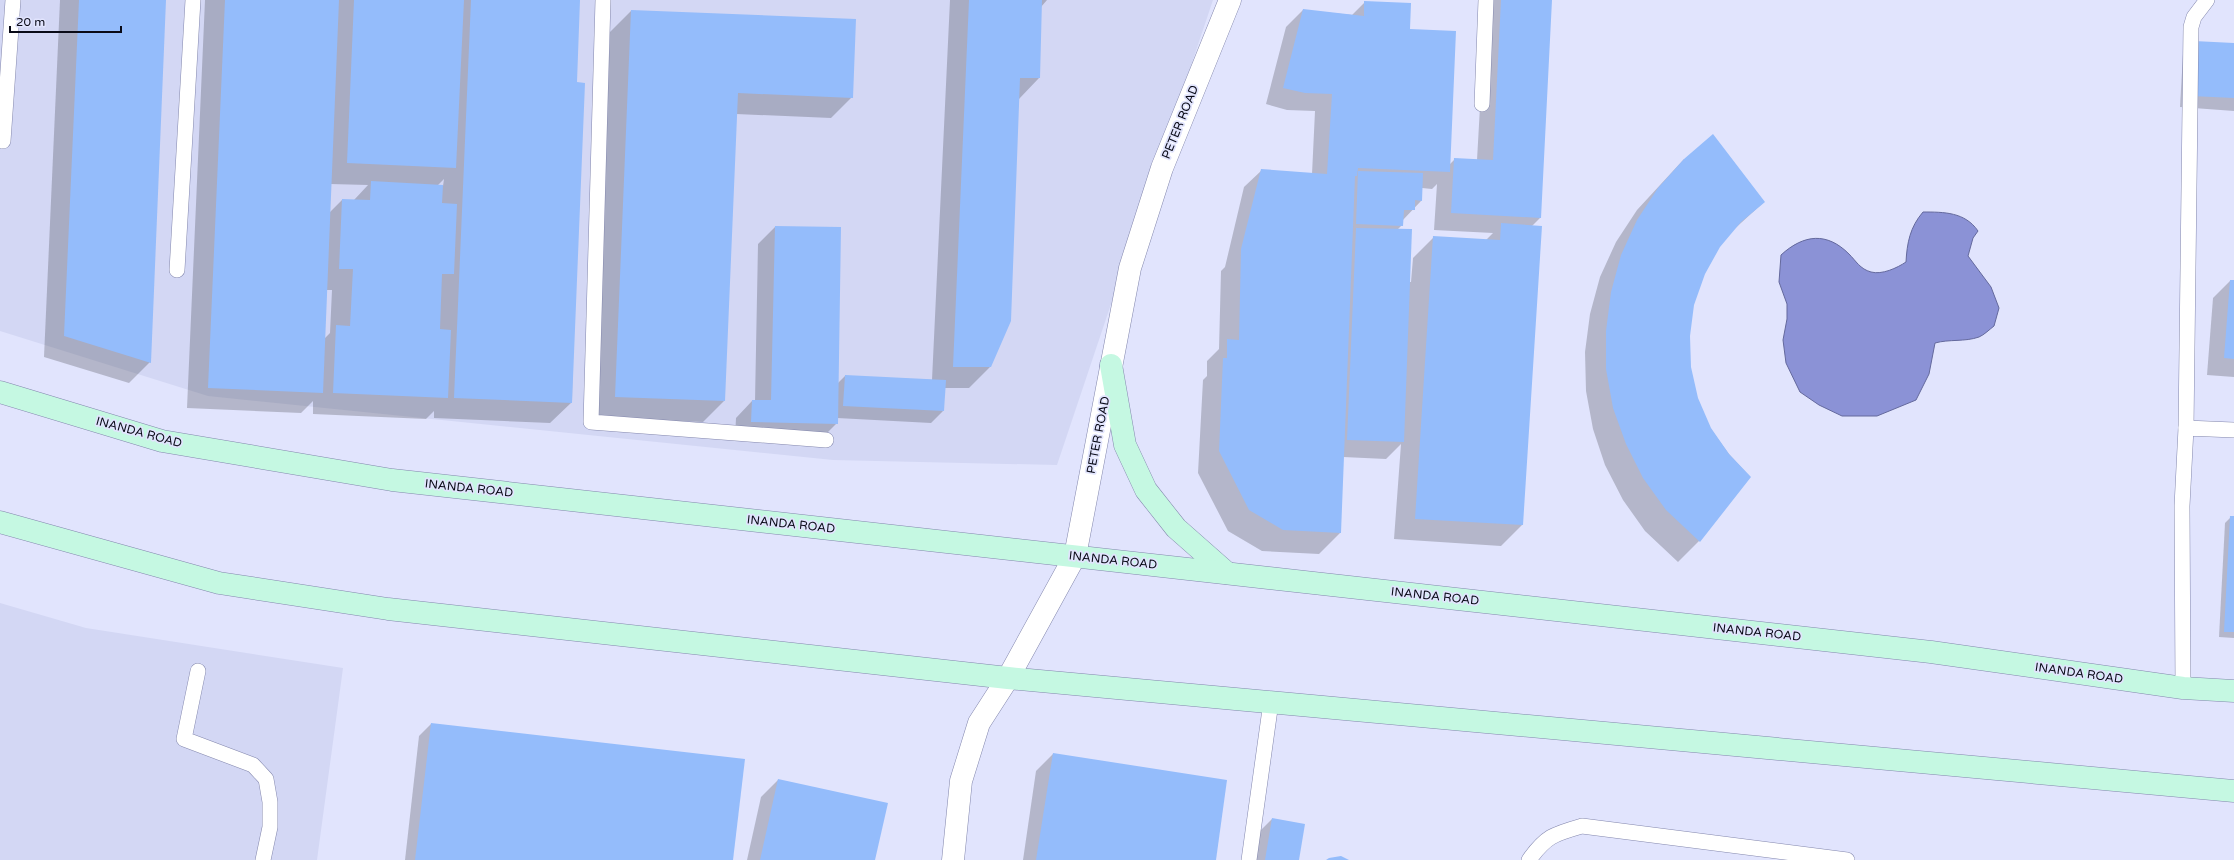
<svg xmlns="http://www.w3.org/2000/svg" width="2234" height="860" font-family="'Varela Round',sans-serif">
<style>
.built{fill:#d3d7f4}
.water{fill:#8b92d6;stroke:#64699d}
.shadow{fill:#0003;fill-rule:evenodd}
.building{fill:#94bcfb}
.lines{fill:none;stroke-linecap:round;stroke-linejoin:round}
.service-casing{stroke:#8387ad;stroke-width:16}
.minor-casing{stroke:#8387ad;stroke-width:23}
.secondary-casing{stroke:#8387ad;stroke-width:23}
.service{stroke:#fff;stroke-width:15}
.minor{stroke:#fff;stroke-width:22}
.secondary{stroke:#c5f8e2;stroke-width:22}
.labels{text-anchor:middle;stroke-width:3.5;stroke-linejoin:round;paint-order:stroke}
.street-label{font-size:12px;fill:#090a17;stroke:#e1e4fd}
</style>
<rect width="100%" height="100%" fill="#e1e4fd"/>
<g class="built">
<polygon points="0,0 1213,0 1057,465 833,460 208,396 0,331"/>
<polygon points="0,603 86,628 343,668 317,860 0,860"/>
</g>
<path class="water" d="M 1923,212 C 1944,212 1965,212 1978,231 L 1973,238 L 1968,256 L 1991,287 L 1999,308 L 1994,326 C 1990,329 1984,335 1979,337 C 1965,342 1949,339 1935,343 L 1929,374 L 1916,400 L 1877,416 L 1842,416 L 1819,405 L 1800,392 L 1786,363 L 1783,340 L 1787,319 L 1787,304 L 1779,282 L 1781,255 C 1804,234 1827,232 1849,254 C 1856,261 1860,269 1871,272 C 1882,275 1897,268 1906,262 C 1907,243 1910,227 1923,212 Z"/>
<g class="shadow">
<polygon points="60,0 165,0 150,362 129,383 44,357"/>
<path d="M 205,0 L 579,0 L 576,83 L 572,402 L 550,423 L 434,418 L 434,411 L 426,419 L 313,414 L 313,401 L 301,413 L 187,408 ZM 444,179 L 443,186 L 437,186 ZM 330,184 L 368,185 L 354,200 L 342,200 L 329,213 ZM 326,290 L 332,290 L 330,333 L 324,339 Z"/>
<polygon points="950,0 1047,0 1041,7 1039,78 1019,99 990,367 969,388 945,388 943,411 931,423 837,418 837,423 820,440 735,438 736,418 752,401 755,401 758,244 775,227 837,384 845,376 932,380"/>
<path d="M 1486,0 L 1551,0 L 1540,218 L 1532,226 L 1522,525 L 1501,546 L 1394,539 L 1401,444 L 1386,459 L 1343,457 L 1340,533 L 1319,554 L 1262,551 L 1228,531 L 1198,473 L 1203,380 L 1207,376 L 1207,361 L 1219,349 L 1221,271 L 1225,267 L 1244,187 L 1262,170 L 1312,174 L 1315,111 L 1287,110 L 1266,104 L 1286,27 L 1303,10 L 1352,15 L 1365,2 L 1409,30 L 1450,164 L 1455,159 L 1477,160 ZM 1437,184 L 1434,230 L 1493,233 L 1486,240 L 1434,237 L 1413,258 L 1411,282 L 1409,282 L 1397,230 L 1402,225 L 1402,221 L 1421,201 L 1422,188 L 1432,189 Z"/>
<polygon points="631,11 855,20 852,97 831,118 736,114 724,401 703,422 594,418 610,32"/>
<polygon points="2195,42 2234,44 2234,111 2180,107 2183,54"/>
<polygon points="1684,159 1764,202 1730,233 1719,246 1704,274 1693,304 1689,336 1690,368 1697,399 1710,428 1729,454 1750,477 1699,541 1678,562 1645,531 1623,500 1605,465 1593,429 1586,391 1585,352 1590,314 1600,277 1616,242 1637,210"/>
<polygon points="2230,281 2234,281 2234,377 2207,375 2213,298"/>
<polygon points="2231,517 2234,517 2234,638 2219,637 2225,523"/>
<polygon points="431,724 732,860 405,860 419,736"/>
<polygon points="1053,754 1215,860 1023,860 1036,771"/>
<polygon points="778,780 874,860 747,860 761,797"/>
<polygon points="1272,819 1298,860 1256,860 1260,831"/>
</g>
<g class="building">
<polygon points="79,0 166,0 151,363 64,336"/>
<polygon points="225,0 339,0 323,393 208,388"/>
<polygon points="354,0 464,0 456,168 347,163"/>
<polygon points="471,0 580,0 577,82 585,83 572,403 454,398"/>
<polygon points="969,0 1042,0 1040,78 1020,78 1011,321 991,367 953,367"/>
<polygon points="1501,0 1552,0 1541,218 1451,213 1454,158 1493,160"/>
<polygon points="1364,1 1411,3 1410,29 1456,31 1450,172 1358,168 1357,176 1355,176 1341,533 1283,530 1249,510 1219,451 1223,358 1227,358 1227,339 1239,340 1241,249 1261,169 1327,174 1332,94 1305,93 1283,88 1303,9 1364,16"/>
<polygon points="631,10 856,19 853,98 738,93 725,401 615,397"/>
<polygon points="2194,41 2234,43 2234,98 2191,96"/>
<polygon points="1713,134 1765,202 1741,222 1720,247 1705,274 1694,305 1690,336 1691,367 1698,398 1711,428 1729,454 1751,477 1700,542 1666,510 1643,478 1626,444 1613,408 1606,369 1606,331 1611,292 1621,255 1637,220 1658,188 1684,159"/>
<polygon points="1358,171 1423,173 1422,201 1415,200 1415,210 1404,210 1403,226 1356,224"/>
<polygon points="371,181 443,185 442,203 457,204 454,274 442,274 440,329 451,330 448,398 333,393 336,325 350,326 353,269 339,269 342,199 370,200"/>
<polygon points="1501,223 1542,226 1523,525 1415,519 1433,236 1500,240"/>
<polygon points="775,226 841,227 838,424 751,422 752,400 771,400"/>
<polygon points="1356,228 1412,229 1404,442 1347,440"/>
<polygon points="2230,280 2234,280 2234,359 2224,358"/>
<polygon points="845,375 946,380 944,411 843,406"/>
<polygon points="2230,516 2234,516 2234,632 2224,632"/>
<polygon points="431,723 745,759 733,860 415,860"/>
<polygon points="1053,753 1227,780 1216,860 1036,860"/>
<polygon points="778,779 888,803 875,860 760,860"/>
<polygon points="1272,818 1305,824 1299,860 1265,860"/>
<polygon points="1341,856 1349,860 1326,860 1329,858"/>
</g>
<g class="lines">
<defs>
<g id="service">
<polyline points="603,0 591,422 826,440"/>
<polyline points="1482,104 1486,0"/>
<polyline points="3,141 13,0"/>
<polyline points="177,270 193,0"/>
<polyline points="2186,428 2191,27 2194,17 2207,0"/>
<polyline points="198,671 184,739 253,765 266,779 270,802 270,827 263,860"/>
<polyline points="2183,688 2182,506 2186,428 2234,430"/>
<polyline points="1249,860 1271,702"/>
<path d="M 1529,860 C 1546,836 1554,834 1582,826 L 1847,860"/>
</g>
<polyline id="minor" points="953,860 961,781 979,723 1008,678 1075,556 1130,268 1162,168 1230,0"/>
<g id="secondary">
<polyline points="1111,365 1125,445 1146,490 1176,528 1227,573"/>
<polyline points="0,392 162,441 392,480 1931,652 2183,688 2234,691"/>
<polyline points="0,522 219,583 388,609 1008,678 2234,791"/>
</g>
</defs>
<use href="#service" class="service-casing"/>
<use href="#minor" class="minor-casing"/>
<use href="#secondary" class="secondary-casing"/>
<use href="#service" class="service"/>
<use href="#minor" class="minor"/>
<use href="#secondary" class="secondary"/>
</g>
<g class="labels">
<g class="street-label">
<text transform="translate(1180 122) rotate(-68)" y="4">PETER ROAD</text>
<text transform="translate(139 432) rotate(15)" y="4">INANDA ROAD</text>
<text transform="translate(1098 435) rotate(-79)" y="4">PETER ROAD</text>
<text transform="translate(469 488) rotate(6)" y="4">INANDA ROAD</text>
<text transform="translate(791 524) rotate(6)" y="4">INANDA ROAD</text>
<text transform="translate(1113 560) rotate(6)" y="4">INANDA ROAD</text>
<text transform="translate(1435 596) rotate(6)" y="4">INANDA ROAD</text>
<text transform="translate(1757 632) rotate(6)" y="4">INANDA ROAD</text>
<text transform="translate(2079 673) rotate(8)" y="4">INANDA ROAD</text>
</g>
</g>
<path d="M10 26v6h111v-6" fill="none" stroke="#090a17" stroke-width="2"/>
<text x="16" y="26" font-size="12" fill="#090a17" stroke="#e1e4fd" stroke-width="3" paint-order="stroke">20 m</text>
</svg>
